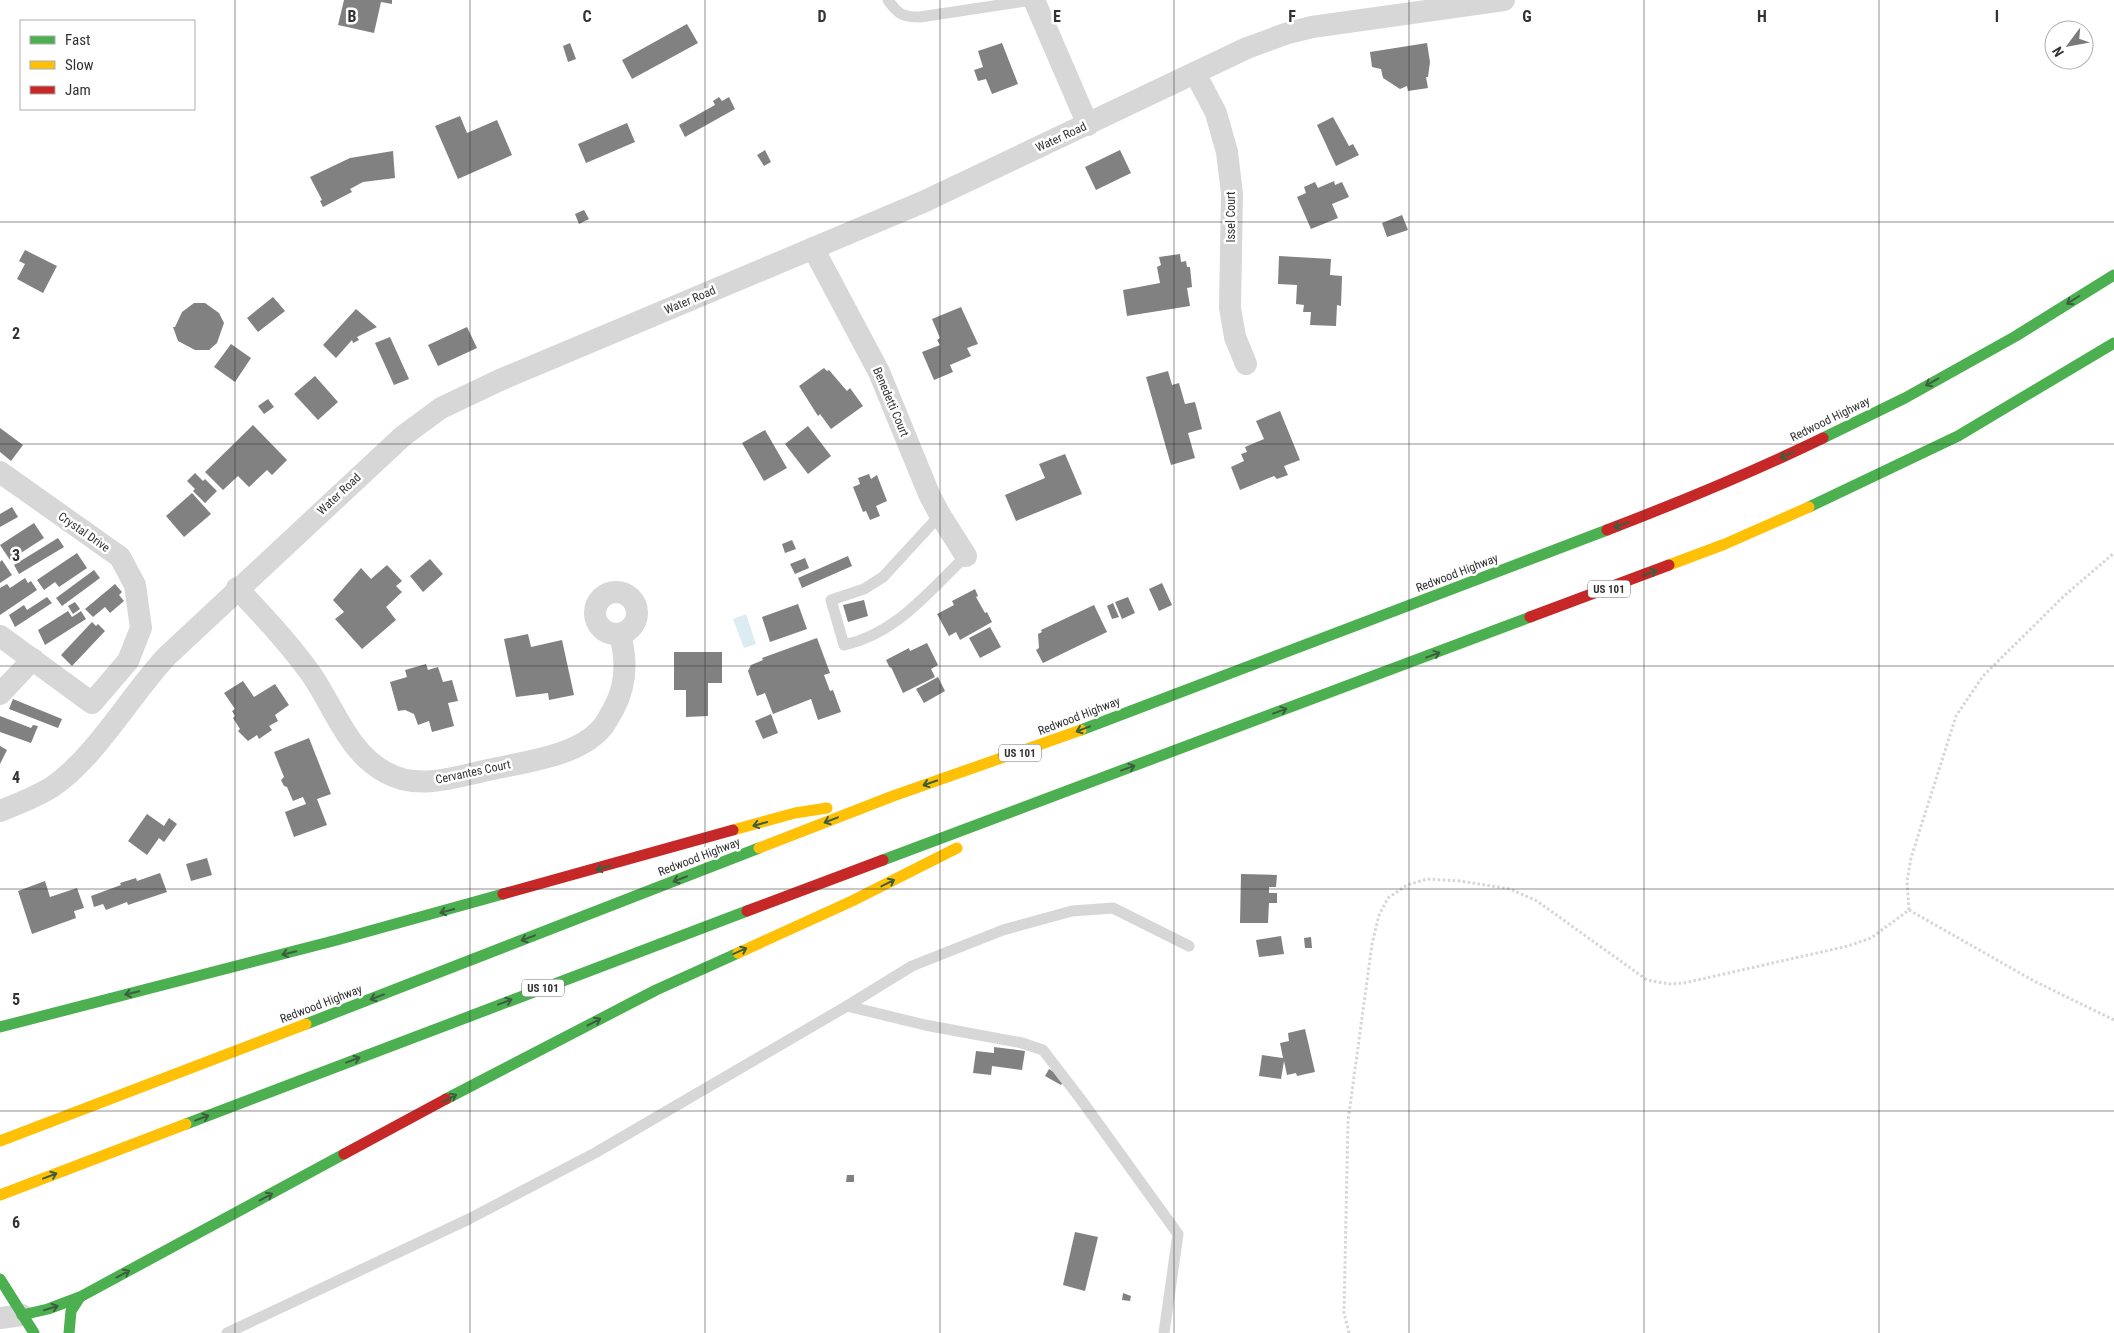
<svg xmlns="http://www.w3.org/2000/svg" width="2114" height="1333" font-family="'Roboto Condensed',sans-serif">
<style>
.water{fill:#ddebf3}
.building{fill:#818181}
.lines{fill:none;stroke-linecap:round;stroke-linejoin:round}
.path{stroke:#d6d6d6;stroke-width:3;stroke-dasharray:2.5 2.5;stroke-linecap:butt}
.lane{stroke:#d7d7d7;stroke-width:11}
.street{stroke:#d7d7d7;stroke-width:22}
.fast{stroke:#4caf50;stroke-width:11}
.slow{stroke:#ffc107;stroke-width:11}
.jam{stroke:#c62828;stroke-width:11}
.oneway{stroke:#3c5e3d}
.grid{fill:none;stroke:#333;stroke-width:1;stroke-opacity:0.55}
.labels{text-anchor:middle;stroke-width:5;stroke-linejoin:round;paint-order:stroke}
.shield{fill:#fff;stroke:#707070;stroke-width:1}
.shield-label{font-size:11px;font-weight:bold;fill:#333}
.street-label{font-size:12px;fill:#333;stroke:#fff}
.grid-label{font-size:16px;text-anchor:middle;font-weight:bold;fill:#333;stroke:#fff;stroke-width:5;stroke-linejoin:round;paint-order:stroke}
</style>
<rect width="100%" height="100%" fill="#fff"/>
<polygon class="water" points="746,614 756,644 744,648 733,619"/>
<g class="building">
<polygon points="344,0 392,0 392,4 381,2 374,33 338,25"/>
<polygon points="687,24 698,43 632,79 622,60"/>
<polygon points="570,43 576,59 568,62 563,46"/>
<polygon points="1002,43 1018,84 992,94 986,79 978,81 974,70 983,67 978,51"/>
<polygon points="1427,43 1430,62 1428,77 1426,77 1428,88 1408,91 1407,86 1400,89 1383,78 1381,69 1372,67 1370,52"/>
<polygon points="719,97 722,101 729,97 735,109 685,137 679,125 715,105 713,101"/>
<polygon points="460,116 467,133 497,120 512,155 458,179 435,126"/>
<polygon points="1333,117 1349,146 1353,144 1359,155 1336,166 1317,125"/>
<polygon points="627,123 635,142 586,163 578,144"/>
<polygon points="765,150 771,162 764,166 757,155"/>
<polygon points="1120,150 1131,173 1096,190 1085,167"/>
<polygon points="393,151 395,178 363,182 350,189 352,192 323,207 320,201 322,200 310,177 350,158"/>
<polygon points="1334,181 1335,185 1342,182 1349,197 1332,204 1338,218 1311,229 1297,197 1306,193 1304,187 1315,182 1318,188"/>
<polygon points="584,210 589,219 579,224 575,214"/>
<polygon points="1402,215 1408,230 1387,237 1382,223"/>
<polygon points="25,250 57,266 43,293 17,279 25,264 19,261"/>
<polygon points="1180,254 1181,262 1186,261 1187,267 1190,267 1192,287 1187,288 1190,306 1127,316 1123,290 1160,283 1157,267 1161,265 1159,257"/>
<polygon points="1279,256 1331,259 1330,275 1342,276 1341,306 1337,305 1336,326 1310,325 1311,312 1303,312 1304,305 1296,304 1297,285 1278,284"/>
<polygon points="273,297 285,311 258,332 247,318"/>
<polygon points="194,303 205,303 219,313 224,323 217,343 209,350 195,350 178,341 173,327 175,327 182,312"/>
<polygon points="961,307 978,344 967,348 971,356 950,365 953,372 934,380 922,352 940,345 937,340 940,338 932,319"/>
<polygon points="356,309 377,327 357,337 359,340 353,343 352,340 336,358 323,345"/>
<polygon points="467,327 477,348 438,366 428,345"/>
<polygon points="390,337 409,379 394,385 375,343"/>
<polygon points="231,344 251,358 235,382 214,367"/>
<polygon points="824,368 827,371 829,370 847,391 850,388 863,406 831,429 820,414 818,416 799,386"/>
<polygon points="1168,371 1172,385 1179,383 1185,404 1195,402 1202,429 1188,433 1195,458 1171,465 1146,377"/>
<polygon points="315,376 338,402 318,420 294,394"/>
<polygon points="268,399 274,407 264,414 258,406"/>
<polygon points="1280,411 1300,460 1284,466 1288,475 1277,479 1274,476 1240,490 1231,467 1244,461 1241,454 1247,452 1245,447 1264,439 1256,421"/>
<polygon points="253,425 287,460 272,475 267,470 249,487 238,476 223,490 205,472"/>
<polygon points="808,426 831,456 808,474 785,444"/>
<polygon points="0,428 23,445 11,461 0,452"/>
<polygon points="765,430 787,468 764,481 742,443"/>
<polygon points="1065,454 1082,494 1016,521 1005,495 1045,478 1039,464"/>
<polygon points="195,473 203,481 205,479 217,491 205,503 193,491 195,489 187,481"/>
<polygon points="869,474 871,479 877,475 887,501 876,506 880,516 870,520 866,511 863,512 853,487 860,484 858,478"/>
<polygon points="192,493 211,514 184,537 166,516"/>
<polygon points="12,507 18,517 0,527 0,514"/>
<polygon points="34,523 44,538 10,560 0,545"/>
<polygon points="58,538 64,547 19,574 14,565"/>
<polygon points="792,540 796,549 785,553 782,544"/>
<polygon points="77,553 87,568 59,587 55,582 44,590 37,580"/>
<polygon points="848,556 852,566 802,588 798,578"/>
<polygon points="805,558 809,568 795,574 790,564"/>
<polygon points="430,559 443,574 423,592 410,576"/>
<polygon points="2,560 12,575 0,583 0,562"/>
<polygon points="387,565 402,581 396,586 402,592 386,607 396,620 362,649 335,619 344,612 333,600 361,568 371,579"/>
<polygon points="94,570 100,578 62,606 56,598"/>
<polygon points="25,578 28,583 31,581 37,590 0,615 0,588 7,584 10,588"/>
<polygon points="1162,583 1172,605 1159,611 1149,589"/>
<polygon points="115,584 122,592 119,595 124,601 110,613 105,607 93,617 85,609"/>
<polygon points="975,589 978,596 976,597 985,613 987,612 992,622 960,640 956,632 949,636 937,614 954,605 952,601"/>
<polygon points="47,597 52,603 15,627 9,615 24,605 27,610"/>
<polygon points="1128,597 1135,613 1122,619 1115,602"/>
<polygon points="864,600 868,616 848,622 843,605"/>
<polygon points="75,602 80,609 73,614 68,606"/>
<polygon points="1113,603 1119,617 1112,619 1107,606"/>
<polygon points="798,604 807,629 770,642 762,617"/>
<polygon points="1094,605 1107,632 1043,663 1036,650 1039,648 1038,634 1042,632 1041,630"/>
<polygon points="68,611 72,617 81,611 86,619 45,645 38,630"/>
<polygon points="92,622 96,626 98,624 105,631 72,666 61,655"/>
<polygon points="990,627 1001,647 980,658 969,638"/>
<polygon points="528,634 531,647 562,640 574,695 549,700 548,693 516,697 504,639"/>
<polygon points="817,638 830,673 824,675 830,691 833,690 841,712 818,720 811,699 773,714 765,693 757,696 748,671 751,665 763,660 762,658"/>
<polygon points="927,643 938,665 931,669 935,677 903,693 891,667 890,668 886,660 909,648 910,651"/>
<polygon points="674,652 722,652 722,683 708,683 708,716 686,717 686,690 674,690"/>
<polygon points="426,664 428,670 438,667 443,682 452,680 458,701 448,703 454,726 432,732 429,721 418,725 414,714 405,710 398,711 390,682 407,677 405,670"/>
<polygon points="938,677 945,691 924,703 916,689"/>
<polygon points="243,681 254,697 275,684 289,705 275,715 278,721 269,726 272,730 259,739 257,735 248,741 238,731 240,729 233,718 235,716 232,711 235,709 224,693"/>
<polygon points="13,699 62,719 58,728 9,709"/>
<polygon points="771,714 778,733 763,739 755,721"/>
<polygon points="0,716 31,728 33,725 38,726 31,743 0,732"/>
<polygon points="309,738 331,794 317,799 327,825 294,837 285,812 306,804 303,797 293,801 287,787 284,786 281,780 284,777 274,752"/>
<polygon points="0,746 7,750 0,764"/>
<polygon points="147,814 164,826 169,818 177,824 164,842 159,838 147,855 128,841"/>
<polygon points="207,858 212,875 191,881 186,864"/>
<polygon points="160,873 167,892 128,905 127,902 106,910 103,904 94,907 91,896 121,885 120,883 136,878 137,881"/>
<polygon points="1241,874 1277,875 1276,887 1269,887 1269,893 1277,893 1277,903 1269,903 1268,923 1240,923"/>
<polygon points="45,881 50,897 77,888 84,908 74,911 76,918 32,934 18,891"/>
<polygon points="1281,936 1284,954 1259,957 1256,940"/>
<polygon points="1311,937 1312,948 1305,948 1304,938"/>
<polygon points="1305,1029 1315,1072 1297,1076 1296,1073 1287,1075 1284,1061 1281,1079 1259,1076 1262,1055 1283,1058 1280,1043 1289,1041 1288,1033"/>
<polygon points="994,1047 1025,1051 1022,1070 992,1066 991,1075 973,1073 976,1051 994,1053"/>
<polygon points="1049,1069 1065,1079 1061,1085 1045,1076"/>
<polygon points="847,1175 854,1175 854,1182 846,1182"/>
<polygon points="1075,1232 1098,1237 1085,1291 1063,1285"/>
<polygon points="1123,1293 1131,1296 1130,1301 1122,1300"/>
</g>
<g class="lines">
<g class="path">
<polyline points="1909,910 1907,881 1911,858 1956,716 1983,676 2064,596 2114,553"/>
<polyline points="1909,910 2034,981 2114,1020"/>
<polyline points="1349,1333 1344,1313 1348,1121 1372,944 1379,915 1388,898 1407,885 1427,879 1460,881 1510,889 1537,901 1647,980 1669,984 1684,983 1848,946 1871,938 1909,910"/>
</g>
<g class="lane">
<path d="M 888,0 C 898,14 902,17 920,17 L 1033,0"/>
<path d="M 940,515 L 883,577 L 864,589 L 831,600 L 844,645 C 896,634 929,591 966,556"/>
<polyline points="847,1006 912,966 1003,930 1072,911 1113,908 1189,946"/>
<polyline points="227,1333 469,1219 595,1153 847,1006 925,1025 1022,1043 1043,1050 1082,1101 1178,1234 1164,1333"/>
</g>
<g class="street">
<polyline points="1034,0 1088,125"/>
<polyline points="1195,73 1216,113 1227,152 1232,194 1230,308 1235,337 1246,364"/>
<polyline points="813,248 879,372 929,494 940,515 966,556"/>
<polyline points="0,472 120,557 135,585 141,628 128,661 92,703 0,636"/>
<path d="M 237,588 C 263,616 289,643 311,674 C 334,707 348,752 385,772 C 417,791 455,777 488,770 C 522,762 575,757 600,730 C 606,724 610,715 614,708 C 627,684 627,660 620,635"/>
<circle cx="616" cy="613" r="21"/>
<polyline points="0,694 33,659"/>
<path d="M 0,811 C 18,804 36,797 52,787 C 95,758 130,696 166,657 L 403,436 L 441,408 L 500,380 L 923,202 L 1247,48 L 1288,33 L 1312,27 L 1504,0"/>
<polyline points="0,1318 22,1315"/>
</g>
<g class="fast">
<polyline points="1823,438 1905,398 2016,336 2114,275"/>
<polyline points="1809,507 1958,436 2114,343"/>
<polyline points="1081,730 1607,530"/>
<polyline points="883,860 1530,617"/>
<polyline points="306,1024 759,848"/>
<polyline points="0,1027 337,940 503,894"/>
<polyline points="446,1099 656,990 738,953"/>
<polyline points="186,1124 747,911"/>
<polyline points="0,1279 34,1333"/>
<polyline points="22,1315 48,1309 80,1297 344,1154"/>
<polyline points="69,1333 71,1311 80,1297"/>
</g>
<g class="slow">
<polyline points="1669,565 1725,544 1809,507"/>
<polyline points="733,830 795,813 827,808"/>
<polyline points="759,848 893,796 1081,730"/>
<polyline points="738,953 852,901 957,848"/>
<polyline points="0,1141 306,1024"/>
<polyline points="0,1195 186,1124"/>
</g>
<g class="jam">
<path d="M 1607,530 C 1680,502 1753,472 1823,438"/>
<polyline points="1530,617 1669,565"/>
<polyline points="503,894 733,830"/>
<polyline points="747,911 883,860"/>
<polyline points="344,1154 446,1099"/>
</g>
</g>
<defs><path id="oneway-shaft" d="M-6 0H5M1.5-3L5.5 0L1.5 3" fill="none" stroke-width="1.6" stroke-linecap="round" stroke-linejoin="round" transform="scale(1.25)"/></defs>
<g class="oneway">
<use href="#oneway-shaft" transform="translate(2073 300) rotate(148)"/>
<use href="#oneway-shaft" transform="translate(1932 382) rotate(151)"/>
<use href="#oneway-shaft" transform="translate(1787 455) rotate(155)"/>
<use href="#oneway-shaft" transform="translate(1621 525) rotate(159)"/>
<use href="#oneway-shaft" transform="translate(1650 573) rotate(-21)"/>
<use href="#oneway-shaft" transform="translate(1433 655) rotate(-20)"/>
<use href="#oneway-shaft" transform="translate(1280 711) rotate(-20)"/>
<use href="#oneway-shaft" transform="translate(1083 729) rotate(159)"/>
<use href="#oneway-shaft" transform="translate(1128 768) rotate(-20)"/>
<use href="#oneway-shaft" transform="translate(930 783) rotate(161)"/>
<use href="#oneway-shaft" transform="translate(831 820) rotate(159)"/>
<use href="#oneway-shaft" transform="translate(760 824) rotate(164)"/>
<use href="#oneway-shaft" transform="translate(603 868) rotate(164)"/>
<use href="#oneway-shaft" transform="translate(680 879) rotate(159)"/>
<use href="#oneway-shaft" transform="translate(888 883) rotate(-27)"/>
<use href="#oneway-shaft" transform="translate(447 911) rotate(165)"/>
<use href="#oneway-shaft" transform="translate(528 938) rotate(159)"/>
<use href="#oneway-shaft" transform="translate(740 951) rotate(-24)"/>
<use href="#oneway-shaft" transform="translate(289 953) rotate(166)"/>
<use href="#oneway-shaft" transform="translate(132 993) rotate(166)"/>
<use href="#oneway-shaft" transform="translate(377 997) rotate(159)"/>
<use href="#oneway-shaft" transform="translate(505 1002) rotate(-21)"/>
<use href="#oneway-shaft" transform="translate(594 1022) rotate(-28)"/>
<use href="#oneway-shaft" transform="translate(353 1060) rotate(-21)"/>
<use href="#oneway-shaft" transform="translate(450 1098) rotate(-28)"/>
<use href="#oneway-shaft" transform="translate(202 1118) rotate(-21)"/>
<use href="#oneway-shaft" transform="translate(50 1176) rotate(-21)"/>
<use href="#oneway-shaft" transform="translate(266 1197) rotate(-28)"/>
<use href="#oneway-shaft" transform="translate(123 1274) rotate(-28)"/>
<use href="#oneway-shaft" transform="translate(51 1308) rotate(-17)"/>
</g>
<path class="grid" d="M 235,0 L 235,1333M 470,0 L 470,1333M 705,0 L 705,1333M 940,0 L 940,1333M 1174,0 L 1174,1333M 1409,0 L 1409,1333M 1644,0 L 1644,1333M 1879,0 L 1879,1333M 0,222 L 2114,222M 0,444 L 2114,444M 0,666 L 2114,666M 0,889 L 2114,889M 0,1111 L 2114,1111"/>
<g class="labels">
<g class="shield">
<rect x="1588" y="580.5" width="42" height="17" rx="4"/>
<rect x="999" y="744.5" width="42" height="17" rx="4"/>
<rect x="522" y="979.5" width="42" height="17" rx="4"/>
</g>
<g class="shield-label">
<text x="1609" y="593">US 101</text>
<text x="1020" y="757">US 101</text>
<text x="543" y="992">US 101</text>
</g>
<g class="street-label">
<text transform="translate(1061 137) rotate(-25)" y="4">Water Road</text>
<text transform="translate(1231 217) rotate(-90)" y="4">Issel Court</text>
<text transform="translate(690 300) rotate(-23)" y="4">Water Road</text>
<text transform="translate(891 402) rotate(67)" y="4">Benedetti Court</text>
<text transform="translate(1830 419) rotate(-26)" y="4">Redwood Highway</text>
<text transform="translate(339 494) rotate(-43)" y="4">Water Road</text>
<text transform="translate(84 532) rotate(35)" y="4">Crystal Drive</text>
<text transform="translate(1457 573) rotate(-21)" y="4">Redwood Highway</text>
<text transform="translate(1079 716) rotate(-21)" y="4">Redwood Highway</text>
<text transform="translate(473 772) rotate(-12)" y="4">Cervantes Court</text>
<text transform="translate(699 857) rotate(-21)" y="4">Redwood Highway</text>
<text transform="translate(321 1004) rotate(-21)" y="4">Redwood Highway</text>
</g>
</g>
<g class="grid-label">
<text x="352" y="22">B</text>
<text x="587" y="22">C</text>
<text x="822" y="22">D</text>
<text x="1057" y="22">E</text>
<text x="1292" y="22">F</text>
<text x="1527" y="22">G</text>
<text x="1762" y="22">H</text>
<text x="1997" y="22">I</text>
<text x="16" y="339">2</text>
<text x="16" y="561">3</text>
<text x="16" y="783">4</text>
<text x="16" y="1005">5</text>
<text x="16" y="1228">6</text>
</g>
<rect x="20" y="20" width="175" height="90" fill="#ffffff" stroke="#adadad"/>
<rect x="30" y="36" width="25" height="8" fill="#4caf50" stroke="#adadad"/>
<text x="65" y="45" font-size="15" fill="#333333">Fast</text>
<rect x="30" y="61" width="25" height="8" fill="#ffc107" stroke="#adadad"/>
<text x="65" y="70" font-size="15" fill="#333333">Slow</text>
<rect x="30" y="86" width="25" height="8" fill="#c62828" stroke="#adadad"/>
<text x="65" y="95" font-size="15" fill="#333333">Jam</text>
<g transform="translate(2069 45) rotate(238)"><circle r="24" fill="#ffffff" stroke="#adadad"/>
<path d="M0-4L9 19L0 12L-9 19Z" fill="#7a7a7a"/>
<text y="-8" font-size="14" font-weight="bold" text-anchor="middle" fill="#333333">N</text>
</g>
</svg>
